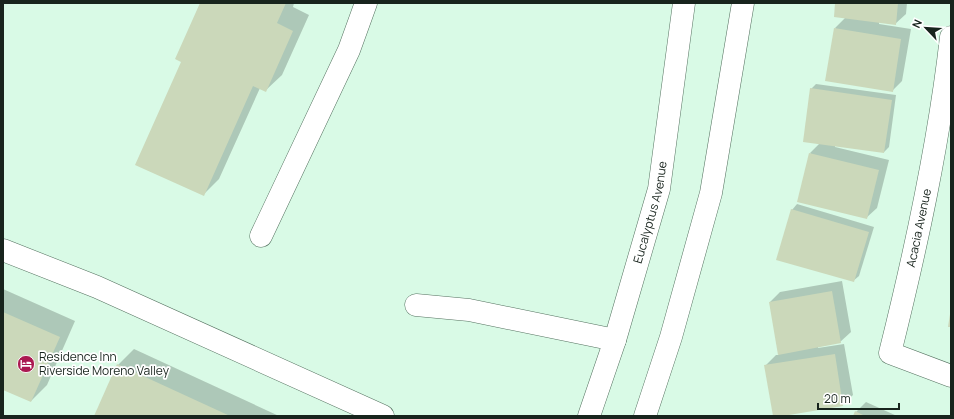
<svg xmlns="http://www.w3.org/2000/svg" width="954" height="419" font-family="Manrope,sans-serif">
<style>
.shadow{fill:#0003}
.building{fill:#cbd8ba}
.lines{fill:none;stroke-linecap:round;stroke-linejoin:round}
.minor-casing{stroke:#557260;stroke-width:23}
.major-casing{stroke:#557260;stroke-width:23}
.minor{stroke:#fff;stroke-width:22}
.major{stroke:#fff;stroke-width:22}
.labels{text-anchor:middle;stroke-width:3.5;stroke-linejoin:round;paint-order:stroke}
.street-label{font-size:12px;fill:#18241d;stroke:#fff}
.poi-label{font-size:12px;fill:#18241d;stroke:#fff;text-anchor:start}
</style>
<rect width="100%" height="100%" fill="#d9fae6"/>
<g class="shadow">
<polygon points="201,3 294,3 293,7 309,15 282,75 266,90 260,88 219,179 203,195 182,62"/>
<polygon points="836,3 907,3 906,14 895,24 879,22 879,24 911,29 902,81 892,91 835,28 845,18"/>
<polygon points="816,84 896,95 889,147 884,152 835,145 835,147 889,160 877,208 866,218 810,153 820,143 811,89"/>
<polygon points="797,204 874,227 859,276 853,281 792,210"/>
<polygon points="842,281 851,332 840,342 818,346 818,348 844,344 853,395 842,405 774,416 765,366 776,355 779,355 770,302 780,292"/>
<polygon points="3,289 75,321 47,385 31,401 3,389"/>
<polygon points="134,349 279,416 95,416 118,365"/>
<polygon points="866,402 897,416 854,416 856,412"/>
</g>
<g class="building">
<polygon points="200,3 286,3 277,23 293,31 266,92 253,86 204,196 135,165 181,62 175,59"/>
<polygon points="835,3 898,3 896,25 834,17"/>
<polygon points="834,28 901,39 893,92 825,81"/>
<polygon points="810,88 892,100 884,153 803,142"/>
<polygon points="809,153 879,170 867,219 797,202"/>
<polygon points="791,209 869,232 854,282 776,260"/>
<polygon points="832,291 841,343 778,355 769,302"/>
<polygon points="3,312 60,337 31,402 3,390"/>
<polygon points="950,314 951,314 951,327 948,327"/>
<polygon points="835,354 843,406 783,416 773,416 764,365"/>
<polygon points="117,364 230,416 94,416"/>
<polygon points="855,411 865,416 853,416"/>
</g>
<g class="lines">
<defs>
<g id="minor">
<path d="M 951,37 C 939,144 916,249 890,353 L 951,376"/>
<polyline points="261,236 349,50 366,3"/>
<polyline points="3,250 97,287 383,416"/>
<polyline points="416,305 469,310 615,340"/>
</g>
<g id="major">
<path id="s1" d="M 589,416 L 615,340 L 659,189 L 684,3"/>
<polyline points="645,416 671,337 711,193 743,3"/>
</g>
</defs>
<use href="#minor" class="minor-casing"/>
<use href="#major" class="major-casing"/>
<use href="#minor" class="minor"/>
<use href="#major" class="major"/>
</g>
<defs>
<symbol id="hotel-disc" viewBox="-11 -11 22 22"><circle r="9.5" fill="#ab1951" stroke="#fff"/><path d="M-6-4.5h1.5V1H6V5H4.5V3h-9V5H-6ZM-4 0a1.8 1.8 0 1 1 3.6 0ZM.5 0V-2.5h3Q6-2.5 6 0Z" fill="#fff"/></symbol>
</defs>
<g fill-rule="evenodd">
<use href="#hotel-disc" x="16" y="354" width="20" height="20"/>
</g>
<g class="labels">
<g class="street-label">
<text dy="4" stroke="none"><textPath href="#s1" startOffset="213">Eucalyptus Avenue</textPath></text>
<text transform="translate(919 228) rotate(-78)" y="4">Acacia Avenue</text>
</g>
<g class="poi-label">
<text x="39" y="361">Residence Inn<tspan x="39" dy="14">Riverside Moreno Valley</tspan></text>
</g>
</g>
<rect width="954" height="419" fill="none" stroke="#18241d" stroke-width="8"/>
<g transform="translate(926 28) rotate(295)" stroke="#ffffff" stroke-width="3" paint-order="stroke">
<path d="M0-3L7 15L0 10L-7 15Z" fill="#18241d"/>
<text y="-6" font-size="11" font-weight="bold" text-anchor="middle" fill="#18241d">N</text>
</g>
<path d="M818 403v6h81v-6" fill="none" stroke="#18241d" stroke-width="2"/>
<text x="824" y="403" font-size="12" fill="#18241d" stroke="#ffffff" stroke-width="3" paint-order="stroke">20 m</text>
</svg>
